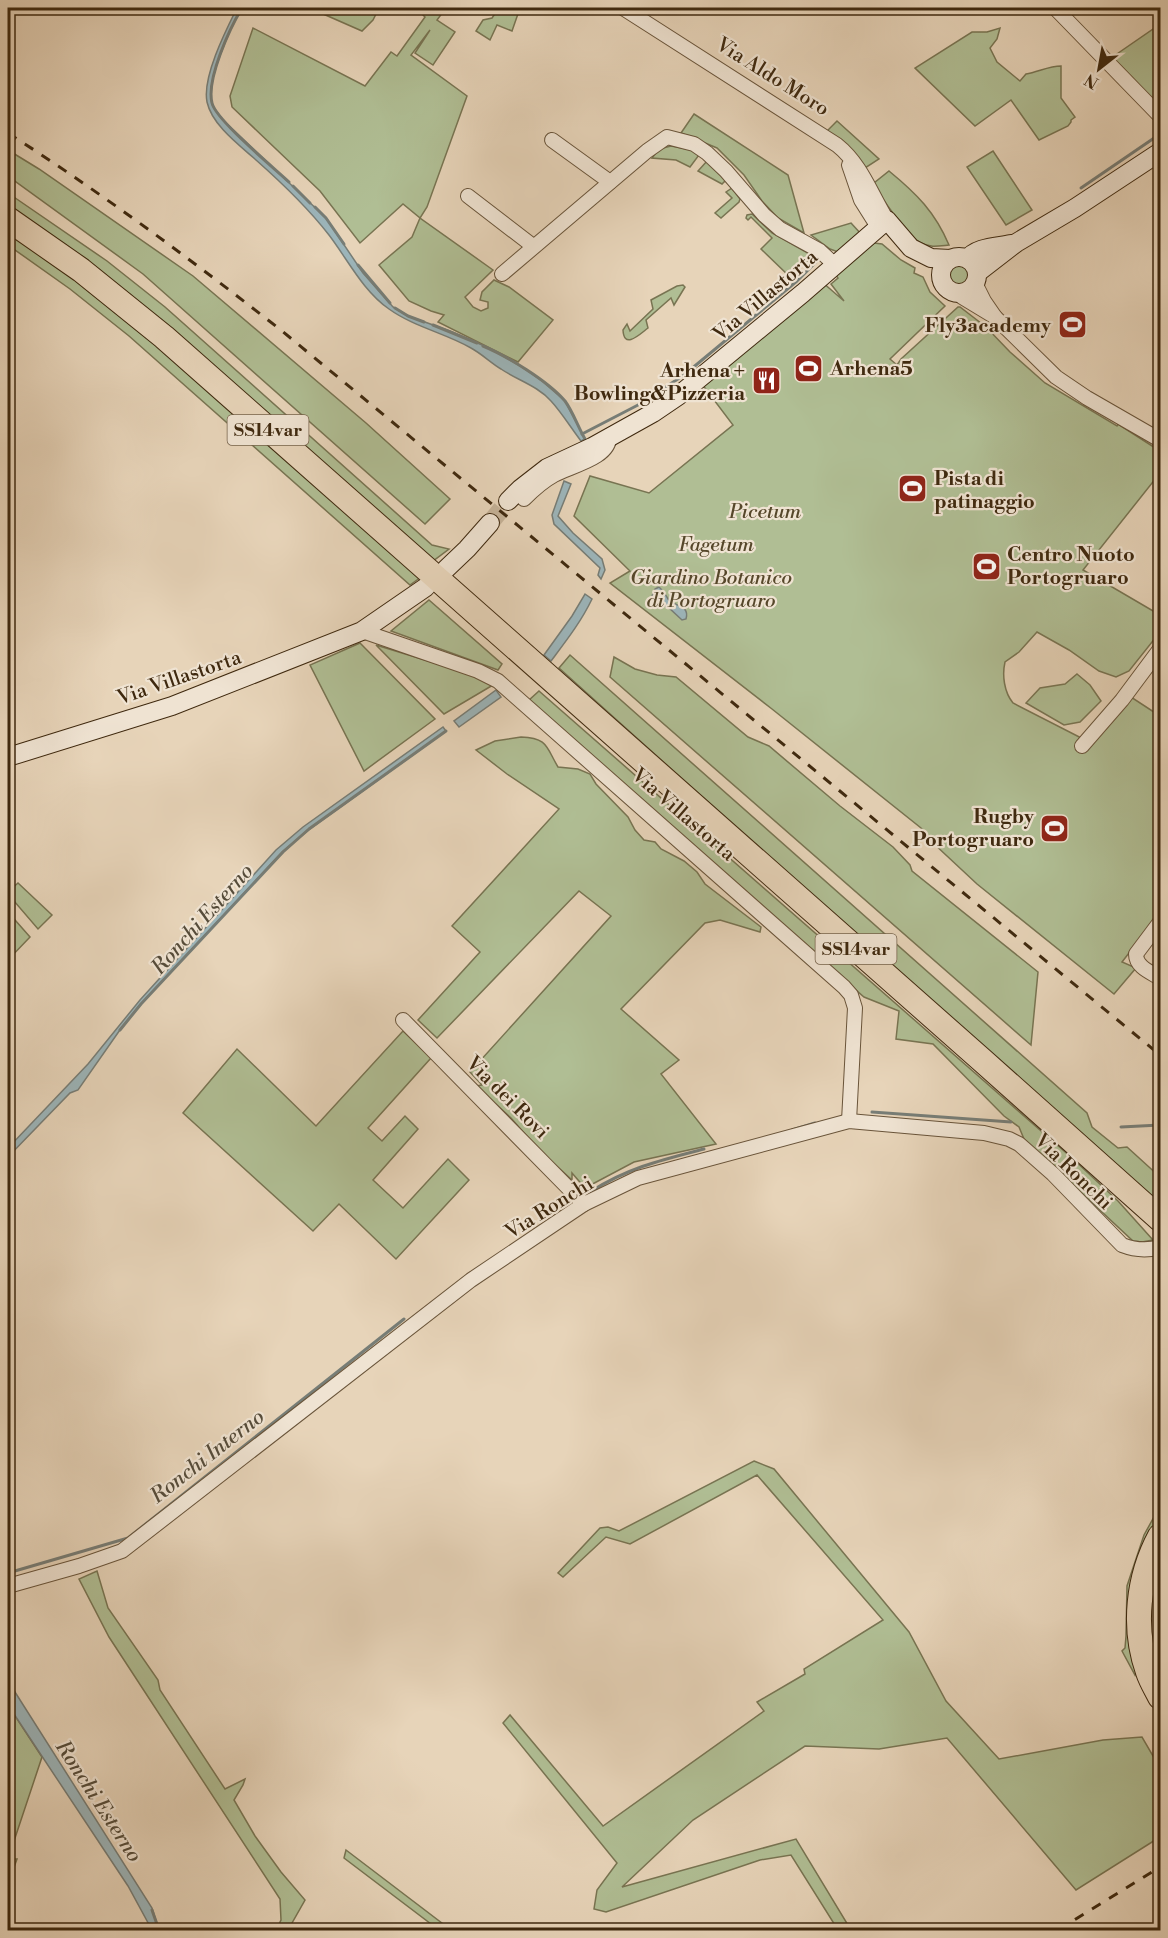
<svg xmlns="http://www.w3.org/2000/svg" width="1168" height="1938" font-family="'Libre Bodoni',serif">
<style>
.green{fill:#b0be94;stroke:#787452;stroke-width:1.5}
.water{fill:#9cb5ba;stroke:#777d76;stroke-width:1.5}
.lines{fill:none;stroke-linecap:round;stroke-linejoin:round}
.stream{stroke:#777d76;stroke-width:3}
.secondary-tunnel{stroke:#c5b297;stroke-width:18;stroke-dasharray:18 9;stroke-linecap:butt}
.street-casing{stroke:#69543a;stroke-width:16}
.secondary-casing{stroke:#3f290f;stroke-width:20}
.highway-casing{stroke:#3f290f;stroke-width:26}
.street{stroke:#efe3d2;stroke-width:14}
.secondary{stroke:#efe3d2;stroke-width:18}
.highway{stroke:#e7d4b9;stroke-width:24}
.rail{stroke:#3f290f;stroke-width:3;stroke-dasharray:10 10;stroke-linecap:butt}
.labels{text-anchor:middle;stroke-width:4.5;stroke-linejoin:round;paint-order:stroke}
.shield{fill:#efe3d2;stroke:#74614a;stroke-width:1.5}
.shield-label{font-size:18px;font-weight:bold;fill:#3f290f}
.street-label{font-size:20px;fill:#3f290f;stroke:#efe3d2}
.poi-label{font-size:20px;font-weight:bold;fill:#3f290f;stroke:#efe3d2;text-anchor:end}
.park-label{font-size:20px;font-style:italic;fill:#56472a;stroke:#efe3d2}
.water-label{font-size:21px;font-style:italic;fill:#564c3a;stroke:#efe3d2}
</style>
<rect width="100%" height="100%" fill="#e7d4b9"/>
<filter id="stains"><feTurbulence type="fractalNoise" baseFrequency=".00333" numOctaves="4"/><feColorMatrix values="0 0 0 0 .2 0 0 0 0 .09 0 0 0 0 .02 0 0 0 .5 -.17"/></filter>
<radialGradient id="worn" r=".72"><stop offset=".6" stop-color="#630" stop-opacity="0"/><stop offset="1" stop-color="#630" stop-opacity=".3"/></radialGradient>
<g class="green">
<polygon points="323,8 379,8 373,20 362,31 321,13"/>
<polygon points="425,8 446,8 437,20 455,32 433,65 415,53 430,30 411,55 467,96 427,207 420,218 493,270 465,297 473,307 481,311 488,308 488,302 480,300 482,292 494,280 509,287 553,320 518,362 438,322 444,315 431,311 409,301 379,265 412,237 420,218 403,204 360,243 320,191 232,107 230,96 253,28 365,86 391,52 397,56 425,17 421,13"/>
<polygon points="499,8 520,8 512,31 497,25 490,40 476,31 483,20 492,18"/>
<polygon points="1159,25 1160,28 1160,107 1111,58"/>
<path d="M 1000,28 L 997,39 L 990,48 L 997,62 L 1020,81 L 1026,74 C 1038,72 1049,66 1061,66 L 1061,98 L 1075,117 L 1071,120 L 1071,122 L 1068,126 L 1039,140 L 1011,100 L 975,126 L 915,68 L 972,32 L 987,32 Z"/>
<polygon points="694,114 788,175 804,233 778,218 762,201 744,175 717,148 681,133"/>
<polygon points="837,121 879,159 865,168 841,140 827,131"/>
<polygon points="671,146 692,150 699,155 690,167 676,160 652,158 659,149"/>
<polygon points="8,150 39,169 193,276 366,423 450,499 425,524 143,274 8,176"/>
<polygon points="993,151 1032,210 1006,225 967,167"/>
<polygon points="707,161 727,179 722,184 698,171"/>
<path d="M 889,171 C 917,194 935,212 949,245 C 939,246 930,248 921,243 C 908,236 880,197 874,183 Z"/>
<polygon points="732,188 740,199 739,202 721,218 715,213 732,198 726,192"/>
<polygon points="8,193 107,261 165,307 432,545 449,549 429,564 8,209"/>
<polygon points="752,214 772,233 813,256 789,276 761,249 772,238 751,217 748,220 746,218 747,215"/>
<polygon points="851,223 861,234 838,252 830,249 811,235"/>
<polygon points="8,230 85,283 421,577 410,585 129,336 70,289 8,245"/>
<path d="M 874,243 L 882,244 L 901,260 L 915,268 L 914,273 L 923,277 L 930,292 L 945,306 L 890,359 L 897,365 L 901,359 L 958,307 L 960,307 L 986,327 L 1010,352 L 1045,383 L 1117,426 L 1118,424 L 1160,451 L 1160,473 L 1083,570 L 1160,615 L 1160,632 L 1129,671 L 1116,677 L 1099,671 L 1069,650 L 1037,632 L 1019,652 L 1005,662 C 1002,675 1004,692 1013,703 L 1091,743 L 1131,697 L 1160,716 L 1160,913 L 1122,962 L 1136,968 L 1114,994 L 977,884 L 932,842 L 921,828 L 772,709 L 610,583 L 630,571 L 574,516 L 590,476 L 649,493 L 733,425 L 702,384 L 822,282 L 844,301 L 831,284 L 838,278 L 836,275 Z"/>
<circle cx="958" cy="274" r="12"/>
<path d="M 683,285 L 685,287 L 674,305 L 671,298 L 646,320 L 648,328 C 640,334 624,350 623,330 L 627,324 L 630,331 L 653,309 L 651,300 L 677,286 Z"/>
<polygon points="429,600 502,664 498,670 391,631"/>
<polygon points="360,643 435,719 364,771 310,665"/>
<polygon points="376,645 464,672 493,685 444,714"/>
<polygon points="570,655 1087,1113 1092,1127 1118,1148 1127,1147 1160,1177 1160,1209 559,668"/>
<polygon points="614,657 635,669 657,675 676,677 748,737 769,746 840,806 893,847 910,865 912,871 1038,972 1031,1045 610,677"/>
<polygon points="1077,674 1090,685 1101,701 1080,722 1064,725 1026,703 1040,688 1065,684"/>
<polygon points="539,691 1072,1158 1118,1201 1153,1240 1142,1242 1133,1241 1024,1139 1019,1127 1004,1116 933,1044 896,1039 899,1011 864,997 528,701"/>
<path d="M 521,737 C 548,738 546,747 558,767 L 578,769 L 590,774 L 596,784 L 628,817 L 635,830 L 644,840 L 655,842 L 661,849 L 684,861 L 697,872 L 705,884 L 761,927 L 760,932 L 720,920 L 705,923 L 621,1009 L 679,1060 L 661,1074 L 716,1144 L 634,1162 L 585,1188 L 572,1173 L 572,1180 L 537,1148 L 511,1118 L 476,1086 L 482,1085 L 470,1072 L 611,916 L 579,891 L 437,1038 L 418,1020 L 480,952 L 452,926 L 559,809 L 507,774 L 476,750 L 495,741 Z"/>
<polygon points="18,883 52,915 38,929 8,894 8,892"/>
<polygon points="8,912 30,937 8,960"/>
<polygon points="403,1031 431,1058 368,1128 382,1141 405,1116 418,1129 373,1180 403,1208 448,1159 469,1180 396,1259 339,1204 313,1231 183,1113 237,1049 316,1126"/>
<polygon points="754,1461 774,1469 909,1632 946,1701 999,1759 1103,1740 1142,1737 1160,1768 1160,1837 1076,1890 947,1738 879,1749 805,1746 693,1820 622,1887 796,1839 851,1930 838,1930 791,1855 760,1860 606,1912 594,1909 597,1890 617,1863 503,1723 510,1715 603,1826 764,1711 757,1702 805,1674 804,1669 883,1620 757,1475 630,1544 606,1537 563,1577 558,1573 600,1528 608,1527 619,1531"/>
<polygon points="1160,1506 1160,1522 1144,1552 1137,1669 1135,1675 1122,1651 1125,1648 1126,1636 1127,1586 1144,1535"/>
<polygon points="97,1571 108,1608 158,1680 160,1690 225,1789 245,1779 243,1785 234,1800 255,1836 281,1872 305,1900 288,1930 276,1930 281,1920 280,1899 109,1637 79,1579"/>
<polygon points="8,1705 42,1757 8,1859 17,1859 8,1884"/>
<polygon points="346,1850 451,1930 439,1930 344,1858"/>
</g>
<g class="water">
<path d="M 237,8 L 242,8 C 231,26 205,83 212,104 C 214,110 220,115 223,120 L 326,218 L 363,273 L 393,307 L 408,316 L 450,331 L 489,348 L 520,366 L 542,381 L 565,401 L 585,439 L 581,441 C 571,428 562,413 551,401 C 538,386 517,380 501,369 C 491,363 482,354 471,348 C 445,333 414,327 389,309 C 363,291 348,260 329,235 C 308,208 282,183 256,160 C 239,145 212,125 207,102 C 202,77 226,30 237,8 Z"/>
<polygon points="564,481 571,484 558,516 573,533 602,559 605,570 601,579 598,575 600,568 554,524 552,515"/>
<path d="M 659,587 C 664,591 665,594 668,599 C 675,607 690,605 686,619 L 682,620 L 669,608 L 657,603 L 652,596 L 655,589 Z"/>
<path d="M 585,594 L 592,599 C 581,622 566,641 551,661 L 544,655 L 572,616 Z"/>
<polygon points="496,690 501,697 459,727 454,721"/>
<polygon points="443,727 446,731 310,829 283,851 141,1004 122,1027 78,1090 70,1093 8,1157 8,1148 88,1064 140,1000 276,850 303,827"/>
<polygon points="8,1681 152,1908 159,1930 152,1930 128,1886 8,1705"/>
</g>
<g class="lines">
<g class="stream">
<path d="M 242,8 C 230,28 206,79 212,103 C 216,120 273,167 289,182"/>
<polyline points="293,186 310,203"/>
<polyline points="1081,188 1160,134"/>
<polyline points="315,207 326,218 344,244"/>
<polyline points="358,265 390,303"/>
<polyline points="395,308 408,316 424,322"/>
<polyline points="433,325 477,343"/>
<path d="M 483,346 C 507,356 548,381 565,401 C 573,412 578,427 585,439"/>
<polyline points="582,434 638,405 684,375 797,281 819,259"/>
<polyline points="120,1030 141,1004 283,852 309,829 446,731"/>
<polyline points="872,1112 1011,1122"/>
<polyline points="1121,1127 1160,1125"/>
<polyline points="792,1130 815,1123"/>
<path d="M 590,1192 C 627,1168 661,1160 704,1149"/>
<polyline points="8,1573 128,1538 404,1319"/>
<polyline points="152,1910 159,1930"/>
</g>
<polyline class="secondary-tunnel" points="490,523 508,501"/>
<defs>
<g id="street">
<path d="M 623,8 L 837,145 C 861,164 871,194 887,220"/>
<polyline points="1055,8 1160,116"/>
<polyline points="552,140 610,182"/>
<polyline points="849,165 861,200 878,227"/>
<polyline points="468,196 533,246"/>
<polyline points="502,274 647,151 667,137 694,144 707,153 726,171 764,215 780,229 820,251 835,265"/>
<polyline points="958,292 962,297 995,317 984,301 975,283"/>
<polyline points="995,317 1056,377 1087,398 1160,440"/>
<path d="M 524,499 C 533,490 543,481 554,475 C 570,466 611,458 609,436"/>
<polyline points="362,631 478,671 498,681 844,987 851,995 855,1008 849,1121"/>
<polyline points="1082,746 1122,700 1160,649"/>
<path d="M 1160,922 L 1136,954 C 1136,967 1150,972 1160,978"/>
<polyline points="403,1020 584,1204"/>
<path d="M 8,1586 L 79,1566 L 122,1551 L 471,1280 L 584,1204 L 638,1178 L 849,1121 L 984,1133 L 1009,1139 L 1019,1144 L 1053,1174 L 1122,1245 C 1135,1250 1147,1251 1160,1247"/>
</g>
<g id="secondary">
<circle cx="959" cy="275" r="18"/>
<path d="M 968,259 C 975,247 998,247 1011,244"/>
<polyline points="977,273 1016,243 1075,208 1160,152"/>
<polyline points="508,501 520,489 547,468 592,447 653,413 678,396 803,293 887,220 911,248 931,258 950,259"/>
<polyline points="446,569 467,549 490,523"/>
<polyline points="8,757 172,706 362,631 426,587"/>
</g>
<g id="highway">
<polyline points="8,219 81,270 164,337 983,1061 1160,1219"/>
<path d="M 1160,1536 C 1138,1577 1132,1627 1148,1672 C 1151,1681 1156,1689 1160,1697"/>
</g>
</defs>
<use href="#street" class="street-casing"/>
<use href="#secondary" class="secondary-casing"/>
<use href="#highway" class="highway-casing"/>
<use href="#street" class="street"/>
<use href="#secondary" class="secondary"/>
<use href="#highway" class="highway"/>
<g class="rail">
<path d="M 8,133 C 103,194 193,261 282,331 L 1160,1055"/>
<polyline points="1058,1930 1160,1867"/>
</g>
</g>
<defs>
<symbol id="stadium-square" viewBox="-11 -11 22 22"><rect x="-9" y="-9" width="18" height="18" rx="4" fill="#8f2418" stroke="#efe3d2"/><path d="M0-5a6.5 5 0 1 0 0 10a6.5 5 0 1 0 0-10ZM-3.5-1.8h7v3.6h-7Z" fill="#fff"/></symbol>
<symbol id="restaurant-square" viewBox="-11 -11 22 22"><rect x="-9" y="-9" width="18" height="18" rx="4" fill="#8f2418" stroke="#efe3d2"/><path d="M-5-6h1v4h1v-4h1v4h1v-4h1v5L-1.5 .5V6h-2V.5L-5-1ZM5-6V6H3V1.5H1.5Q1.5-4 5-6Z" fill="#fff"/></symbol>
</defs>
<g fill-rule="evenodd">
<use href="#stadium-square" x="1056" y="308" width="33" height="33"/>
<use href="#stadium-square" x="792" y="352" width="33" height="33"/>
<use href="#restaurant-square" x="750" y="364" width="33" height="33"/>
<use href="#stadium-square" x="896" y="472" width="33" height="33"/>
<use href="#stadium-square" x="970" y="550" width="33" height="33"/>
<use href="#stadium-square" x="1038" y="812" width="33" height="33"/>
</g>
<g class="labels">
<g class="shield">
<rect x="227.5" y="415" width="81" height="30" rx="4.5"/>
<rect x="815.5" y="934" width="81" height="30" rx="4.5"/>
</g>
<g class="shield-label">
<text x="268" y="436">SS14var</text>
<text x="856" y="955">SS14var</text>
</g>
<g class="street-label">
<text transform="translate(773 76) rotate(32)" y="7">Via Aldo Moro</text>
<text transform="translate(765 295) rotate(-40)" y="7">Via Villastorta</text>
<text transform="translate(179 677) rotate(-19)" y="7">Via Villastorta</text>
<text transform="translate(684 814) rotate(41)" y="7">Via Villastorta</text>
<text transform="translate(508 1097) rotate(45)" y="7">Via dei Rovi</text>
<text transform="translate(1074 1171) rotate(44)" y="7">Via Ronchi</text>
<text transform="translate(549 1207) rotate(-32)" y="7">Via Ronchi</text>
</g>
<g class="poi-label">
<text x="1051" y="332">Fly3academy</text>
<text x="830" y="375" text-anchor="start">Arhena5</text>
<text x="745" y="377">Arhena +<tspan x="745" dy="23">Bowling&amp;Pizzeria</tspan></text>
<text x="934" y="485" text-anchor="start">Pista di<tspan x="934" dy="23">patinaggio</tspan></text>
<text x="1007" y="561" text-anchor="start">Centro Nuoto<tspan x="1007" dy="23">Portogruaro</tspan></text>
<text x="1034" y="823">Rugby<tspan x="1034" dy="23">Portogruaro</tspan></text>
</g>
<g class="park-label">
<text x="765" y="518">Picetum</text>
<text x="716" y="551">Fagetum</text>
<text x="711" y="584">Giardino Botanico<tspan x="711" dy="23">di Portogruaro</tspan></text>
</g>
<g class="water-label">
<text transform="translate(202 919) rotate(-48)" y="7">Ronchi Esterno</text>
<text transform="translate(207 1456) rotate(-38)" y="7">Ronchi Interno</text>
<text transform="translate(99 1801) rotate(57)" y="7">Ronchi Esterno</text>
</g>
</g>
<rect width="1168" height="1938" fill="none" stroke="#e7d4b9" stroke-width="30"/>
<rect x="9" y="9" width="1150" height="1920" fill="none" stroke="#3f290f" stroke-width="3"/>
<rect x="15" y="15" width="1138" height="1908" fill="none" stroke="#3f290f" stroke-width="1.5"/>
<g transform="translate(1099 69) rotate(211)" stroke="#efe3d2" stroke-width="4.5" paint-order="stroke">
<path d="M0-4.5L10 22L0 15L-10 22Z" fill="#3f290f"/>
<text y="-9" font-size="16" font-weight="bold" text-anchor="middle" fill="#3f290f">N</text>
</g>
<rect width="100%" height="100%" filter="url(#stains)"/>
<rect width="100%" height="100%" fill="url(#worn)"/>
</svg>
